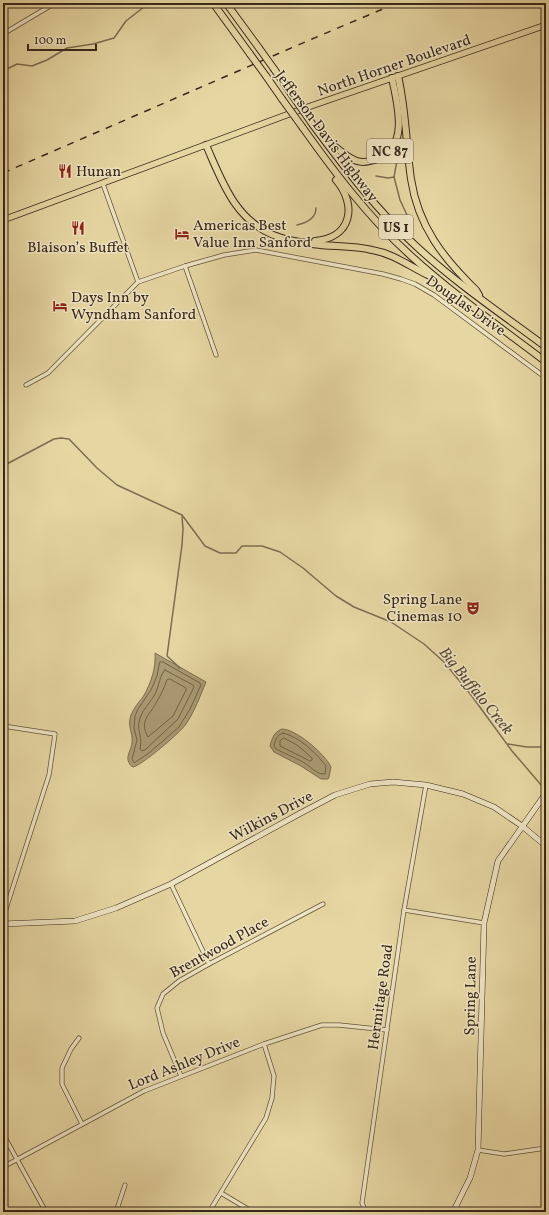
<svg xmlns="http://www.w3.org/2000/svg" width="549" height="1215" font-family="Vollkorn,serif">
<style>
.water{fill:#ab9b74;stroke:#7d6d50}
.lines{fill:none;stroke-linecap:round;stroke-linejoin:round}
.shore{stroke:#726248;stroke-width:1}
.stream{stroke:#7d6d50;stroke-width:1.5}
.street-casing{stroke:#64543d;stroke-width:5}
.secondary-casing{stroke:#38281b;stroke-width:6}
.primary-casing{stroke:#38281b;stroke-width:7}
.highway-casing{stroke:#38281b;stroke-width:8}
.street{stroke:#efe4c3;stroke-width:3.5}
.secondary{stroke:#efe4c3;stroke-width:5}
.primary{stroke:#e6d6a2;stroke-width:5.5}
.highway{stroke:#e6d6a2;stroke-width:6}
.rail{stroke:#38281b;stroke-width:1.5;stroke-dasharray:7 7;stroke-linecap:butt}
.highway-bridge-casing{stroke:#38281b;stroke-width:8;stroke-linecap:butt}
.highway-bridge{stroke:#e6d6a2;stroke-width:6}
.labels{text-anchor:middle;stroke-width:3;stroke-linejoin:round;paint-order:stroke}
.shield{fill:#efe4c3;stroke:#6f604d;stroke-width:1}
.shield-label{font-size:14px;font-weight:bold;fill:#38281b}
.street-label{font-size:15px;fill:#38281b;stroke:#efe4c3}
.poi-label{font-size:15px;fill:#38281b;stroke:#efe4c3;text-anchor:start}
.water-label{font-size:16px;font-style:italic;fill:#5a4a36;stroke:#efe4c3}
</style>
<rect width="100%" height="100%" fill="#e6d6a2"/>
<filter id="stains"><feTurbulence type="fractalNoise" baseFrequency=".005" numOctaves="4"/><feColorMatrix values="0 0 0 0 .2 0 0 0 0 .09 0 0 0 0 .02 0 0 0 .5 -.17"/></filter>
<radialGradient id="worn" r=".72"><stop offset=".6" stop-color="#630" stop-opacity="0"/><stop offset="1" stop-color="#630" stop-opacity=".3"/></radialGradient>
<g class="water">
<path d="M 155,653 L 206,682 C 200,696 195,711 186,724 C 181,732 141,766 133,767 C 130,766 129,763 128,760 C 127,754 132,748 132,742 C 133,732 127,727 131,715 C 134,708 138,703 143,697 C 151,683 156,669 155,653 Z"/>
<path d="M 282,729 C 296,729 325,754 331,767 L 329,777 L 328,779 L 321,779 L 301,766 L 274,752 L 270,746 C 272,738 274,732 282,729 Z"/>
</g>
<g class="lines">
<g class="shore">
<polygon points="160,662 163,662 200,683 201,685 190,709 179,727 149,753 134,763 132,759 137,740 134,728 135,716 138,709 151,690 157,676"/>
<path d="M 165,670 L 193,685 L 194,687 L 178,719 L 146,749 L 142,751 L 140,749 C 143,737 137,731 139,722 C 141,710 151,703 156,692 C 159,685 160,675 165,670 Z"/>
<path d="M 170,679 L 186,688 L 186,690 L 173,716 L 148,737 C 139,721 149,716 156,703 C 161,695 164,688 167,680 Z"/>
<path d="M 283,733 C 300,737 316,753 326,766 L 325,774 C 317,775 310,766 303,762 C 294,757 285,754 276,749 L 274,746 C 275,740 277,735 283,733 Z"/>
<polygon points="284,738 297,745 312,758 312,760 310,761 280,746 280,741"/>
</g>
<g class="stream">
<polyline points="3,71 17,64 32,66 47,60 67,48 93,44 114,38 126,21 149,3"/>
<polyline points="398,155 394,177 400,200 407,215"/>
<polyline points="376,176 388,178 394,177"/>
<path d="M 297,225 C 306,223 316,219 316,208"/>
<polyline points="3,466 54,439 61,438 69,439 97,468 117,485 182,515 205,546 220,553 236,553 242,546 262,546 280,552 303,568 336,596 354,607 391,622 424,644 444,662 471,695 512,751 542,786"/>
<polyline points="179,668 180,668 167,656 182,545 183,529 182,517"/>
<polyline points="508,744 527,747 546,747"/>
</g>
<defs>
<g id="street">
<polyline points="3,34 55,3"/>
<polyline points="103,184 138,282"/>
<polyline points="185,266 216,355"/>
<polyline points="26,385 48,373 138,282 185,266 224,255 256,250 383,274 401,279 415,284 434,295 546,378"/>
<polyline points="3,726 55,734 49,775 3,918"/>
<polyline points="171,884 209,964"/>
<polyline points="404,910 484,923"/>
<polyline points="79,1038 71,1049 62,1068 62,1084 82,1124"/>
<polyline points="181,1076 163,1033 157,1008 163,994 179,981 209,964 323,904"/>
<polyline points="3,1134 46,1212"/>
<polyline points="478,1150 504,1154 546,1148"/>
<polyline points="3,1167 144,1091 264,1044 322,1025 339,1025 387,1030"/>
<polyline points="221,1193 253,1212"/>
<polyline points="116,1212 125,1185"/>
<polyline points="209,1212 266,1118 272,1098 274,1076 264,1044"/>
<polyline points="366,1212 362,1203 404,910 426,785"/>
</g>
<g id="secondary">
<polyline points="3,924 75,921 116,908 171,884 299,814 335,795 370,784 393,782 426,785 463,794 494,807 522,826 546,846"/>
<polyline points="453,1212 470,1178 478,1150 484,923 498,861 546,793"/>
</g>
<polyline id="primary" points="3,220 308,107 546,25"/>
<g id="highway">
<polyline points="213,3 250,54"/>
<polyline points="226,3 259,48"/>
<polyline points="274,69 292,95"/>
<polyline points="266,76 282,99"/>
<path d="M 398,76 C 406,110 406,145 411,179 C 418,226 443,258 476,290 L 479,295"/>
<path d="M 313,125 C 345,168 377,211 417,247 C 457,284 503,315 546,347"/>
<path d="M 303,128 C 335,173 369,218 410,255 C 453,294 500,327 546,362"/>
<path d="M 326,141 C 337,146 344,157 357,161 C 363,163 372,161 378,159 C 410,146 397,103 392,78"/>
<path d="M 206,145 C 222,181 235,221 276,236 C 287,241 300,242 312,244 C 332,247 352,245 372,250 C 395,254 410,267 430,276"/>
<path d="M 315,241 C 351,238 358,206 336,180"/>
</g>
</defs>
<use href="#street" class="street-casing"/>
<use href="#secondary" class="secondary-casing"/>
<use href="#primary" class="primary-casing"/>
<use href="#highway" class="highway-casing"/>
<use href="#street" class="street"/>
<use href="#secondary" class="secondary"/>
<use href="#primary" class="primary"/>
<use href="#highway" class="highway"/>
<polyline class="rail" points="3,173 312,39 397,3"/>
<defs>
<g id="highway-bridge">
<polyline points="259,48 274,69"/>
<polyline points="250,54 266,76"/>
<polyline points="292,95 313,125"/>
<polyline points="282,99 303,128"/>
</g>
</defs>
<use href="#highway-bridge" class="highway-bridge-casing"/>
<use href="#highway-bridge" class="highway-bridge"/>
</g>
<defs>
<symbol id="restaurant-bare" viewBox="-9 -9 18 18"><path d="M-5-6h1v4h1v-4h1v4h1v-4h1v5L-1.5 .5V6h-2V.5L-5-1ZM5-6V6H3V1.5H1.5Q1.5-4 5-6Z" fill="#8f2418" stroke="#efe4c3" stroke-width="2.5" paint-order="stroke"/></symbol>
<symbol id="hotel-bare" viewBox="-9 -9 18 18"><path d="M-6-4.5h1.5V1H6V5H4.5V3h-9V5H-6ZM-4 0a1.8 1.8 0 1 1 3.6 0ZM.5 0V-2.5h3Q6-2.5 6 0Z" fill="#8f2418" stroke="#efe4c3" stroke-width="2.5" paint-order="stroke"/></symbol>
<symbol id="theatre-bare" viewBox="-9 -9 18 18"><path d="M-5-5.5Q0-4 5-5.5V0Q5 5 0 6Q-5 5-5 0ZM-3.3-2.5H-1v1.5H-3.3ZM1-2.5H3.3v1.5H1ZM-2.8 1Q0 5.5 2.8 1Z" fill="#8f2418" stroke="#efe4c3" stroke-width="2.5" paint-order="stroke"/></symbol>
</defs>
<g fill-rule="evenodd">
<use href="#restaurant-bare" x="55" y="161" width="20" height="20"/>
<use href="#restaurant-bare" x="68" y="218" width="20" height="20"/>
<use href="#hotel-bare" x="172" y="224" width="20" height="20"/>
<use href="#hotel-bare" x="50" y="296" width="20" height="20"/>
<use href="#theatre-bare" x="463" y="598" width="20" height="20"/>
</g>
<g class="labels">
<g class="shield">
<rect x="367" y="139" width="46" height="24" rx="3"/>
<rect x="379" y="215" width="34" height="24" rx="3"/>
</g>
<g class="shield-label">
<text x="390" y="156">NC 87</text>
<text x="396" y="232">US 1</text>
</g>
<g class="street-label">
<text transform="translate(394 65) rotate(-19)" y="5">North Horner Boulevard</text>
<text transform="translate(327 136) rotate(53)" y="5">Jefferson Davis Highway</text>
<text transform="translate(466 305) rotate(35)" y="5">Douglas Drive</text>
<text transform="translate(271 816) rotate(-28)" y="5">Wilkins Drive</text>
<text transform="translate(219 947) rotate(-29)" y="5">Brentwood Place</text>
<text transform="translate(470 996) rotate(-89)" y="5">Spring Lane</text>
<text transform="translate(380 997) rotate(-82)" y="5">Hermitage Road</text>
<text transform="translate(184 1063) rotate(-22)" y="5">Lord Ashley Drive</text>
</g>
<g class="poi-label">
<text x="76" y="176">Hunan</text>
<text x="193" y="230">Americas Best<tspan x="193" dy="17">Value Inn Sanford</tspan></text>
<text x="78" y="252" text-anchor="middle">Blaison’s Buffet</text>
<text x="71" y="302">Days Inn by<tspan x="71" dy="17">Wyndham Sanford</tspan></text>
<text x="462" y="604" text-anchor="end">Spring Lane<tspan x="462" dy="17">Cinemas 10</tspan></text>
</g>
<g class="water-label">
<text transform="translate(477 690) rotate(51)" y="6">Big Buffalo Creek</text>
</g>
</g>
<rect width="549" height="1215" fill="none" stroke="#e6d6a2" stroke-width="16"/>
<rect x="4" y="4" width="541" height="1207" fill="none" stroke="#38281b" stroke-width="2"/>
<rect x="8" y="8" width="533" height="1199" fill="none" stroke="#38281b"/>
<path d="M28 44v6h68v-6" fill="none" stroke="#38281b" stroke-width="2"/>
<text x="34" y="44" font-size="12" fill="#38281b" stroke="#efe4c3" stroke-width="3" paint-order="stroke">100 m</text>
<rect width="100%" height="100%" filter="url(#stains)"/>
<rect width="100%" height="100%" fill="url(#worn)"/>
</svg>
